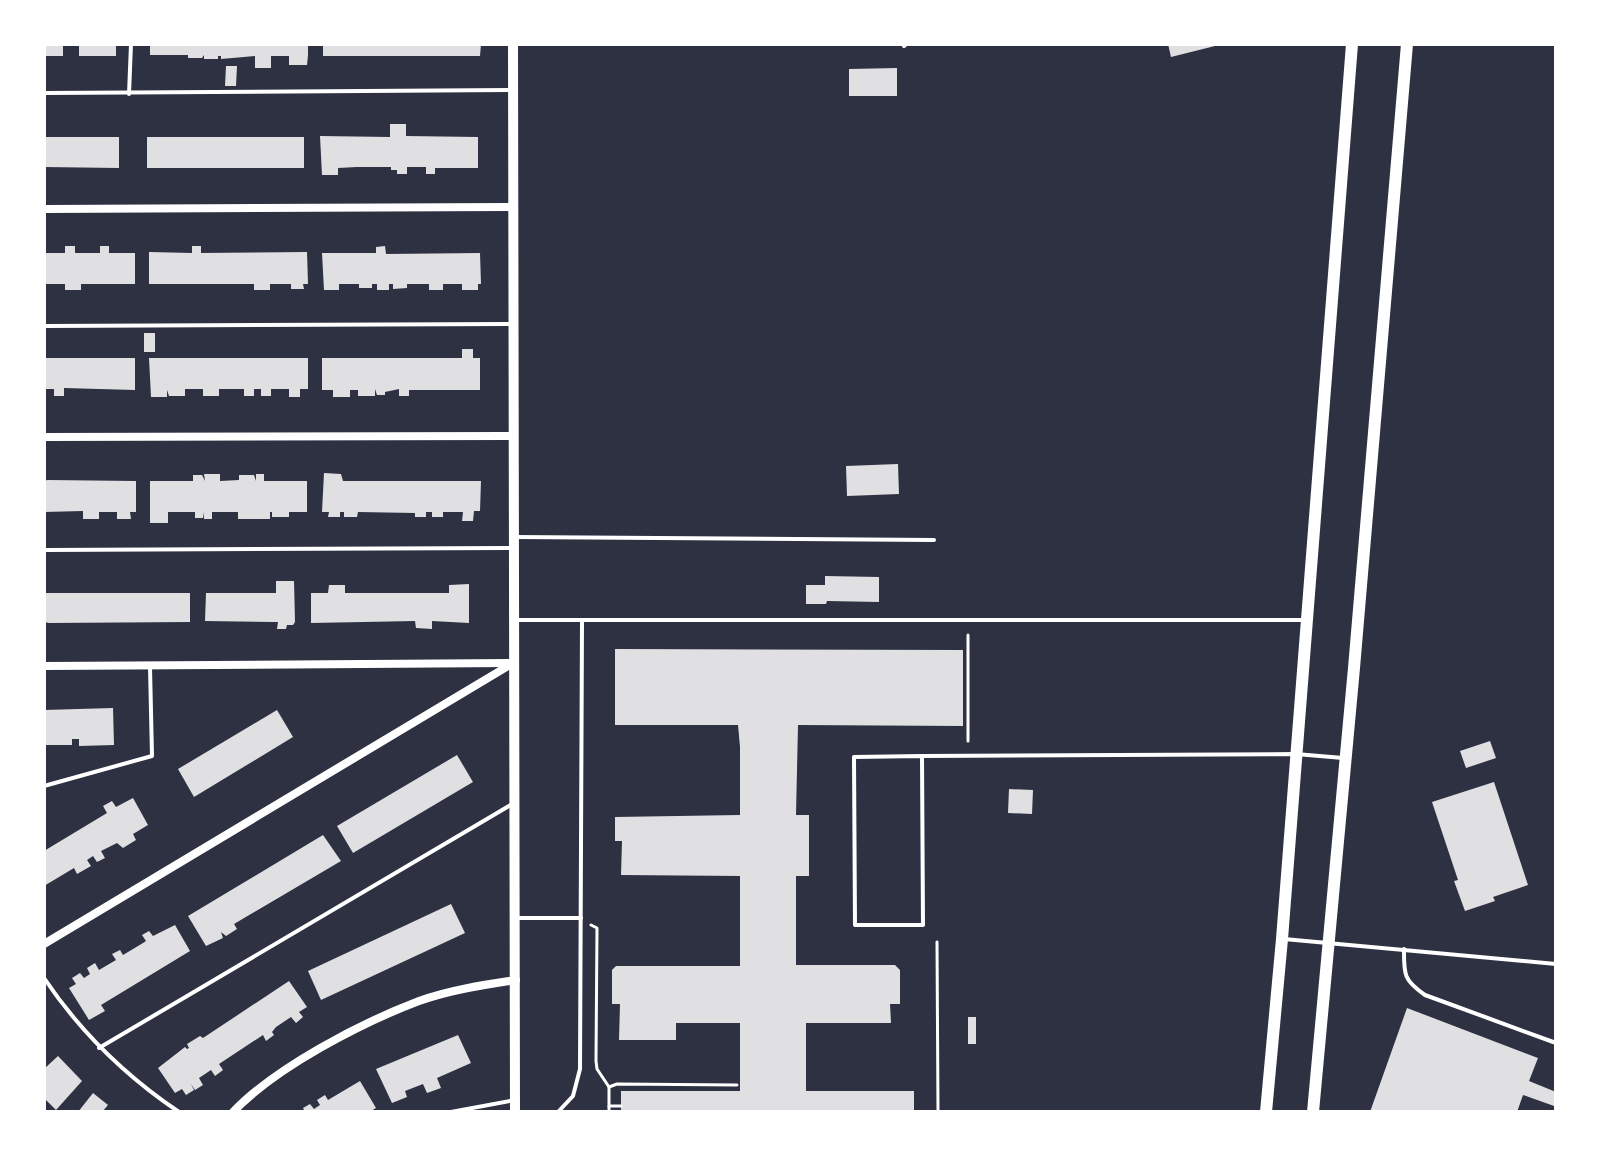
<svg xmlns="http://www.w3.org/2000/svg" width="1600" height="1156" font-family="'Source Sans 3',sans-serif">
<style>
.building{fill:#e0e0e3}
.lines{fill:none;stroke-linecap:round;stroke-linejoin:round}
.path{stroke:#fff;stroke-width:3}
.service{stroke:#fff;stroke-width:4}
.minor{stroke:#fff;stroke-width:8}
.tertiary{stroke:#fff;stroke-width:10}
.primary{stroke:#fff;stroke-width:12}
</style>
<rect width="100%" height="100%" fill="#2d3142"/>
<g class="building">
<rect x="44" y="44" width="19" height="12"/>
<rect x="79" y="44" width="37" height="12"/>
<polygon points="150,44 308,44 308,55 307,65 289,65 289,56 271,56 271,68 255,68 255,56 221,59 221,56 218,56 218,59 204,59 204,55 202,58 188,58 188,55 150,55"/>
<polygon points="323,44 481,44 480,56 323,56"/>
<polygon points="1168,44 1219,44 1219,45 1171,57"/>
<polygon points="226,66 237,66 236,86 225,86"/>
<polygon points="897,68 897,96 849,96 849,69"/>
<polygon points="390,124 406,124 406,136 478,137 478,168 435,168 435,174 426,174 426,167 407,167 407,174 397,174 397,170 391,170 391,167 357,167 338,168 338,175 322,175 320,136 390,137"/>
<polygon points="44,137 119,137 119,168 44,167"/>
<rect x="147" y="137" width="157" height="31"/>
<polygon points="65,246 75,246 75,253 100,253 100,246 109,246 109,253 135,253 135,284 81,284 81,290 65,290 65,284 44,284 44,253 65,253"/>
<polygon points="192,246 201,246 201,253 307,252 308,284 303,284 304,289 291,289 291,284 270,284 270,290 254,290 254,284 149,284 149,252 192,253"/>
<polygon points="385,246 386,254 480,253 481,284 478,284 478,290 462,290 462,284 443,284 443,290 429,290 429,284 407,284 407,288 393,289 393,284 389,284 389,290 377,290 377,284 372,284 372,288 359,288 359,284 339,284 339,290 324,290 322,253 376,253 376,247"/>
<rect x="144" y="333" width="11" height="19"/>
<polygon points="462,349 473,349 473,358 480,358 480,390 409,390 409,396 399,396 399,389 385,392 385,395 377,395 375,389 375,396 358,396 358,390 350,390 350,397 333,397 333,390 322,390 322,358 462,358"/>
<polygon points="44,358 135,358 135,390 64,388 64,396 54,396 54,389 44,389"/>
<polygon points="149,358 308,358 308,389 300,389 300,397 289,397 289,389 271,389 271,396 261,396 261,389 254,389 254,396 244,396 244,389 219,389 219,396 203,396 203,389 185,389 185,396 169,396 167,390 167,397 151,397"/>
<polygon points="898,464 899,494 847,496 846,466"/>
<polygon points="324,473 341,474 343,481 481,481 480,511 474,511 473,521 462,521 463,512 443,512 443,517 432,517 432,512 426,512 426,517 415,517 415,513 358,512 357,517 344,517 344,512 340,512 340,517 328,517 329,512 322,512"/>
<polygon points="204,474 220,474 220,481 239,480 239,475 254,475 256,481 256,474 264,474 264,481 307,481 307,512 289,512 289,517 272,517 272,512 270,512 270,519 238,519 238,512 212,512 212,519 204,519 204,512 203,518 195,518 195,512 168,512 168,523 150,523 150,481 193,481 193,475 202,475 205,481"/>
<polygon points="47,480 136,481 136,512 130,512 131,519 117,519 117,512 99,512 99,519 83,519 83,511 44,512 44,482"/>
<polygon points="825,576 879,577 879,602 827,601 826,604 806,604 806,585 825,585"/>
<polygon points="276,581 294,581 295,622 293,625 287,625 286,629 277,629 278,622 275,622 205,621 206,593 276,593"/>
<polygon points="469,584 469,623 432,621 432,629 416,628 415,621 311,623 311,593 328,593 329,585 345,585 345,593 449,593 449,585"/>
<polygon points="44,593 190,593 190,622 49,623 44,622"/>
<polygon points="615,649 963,650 963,726 798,725 796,815 809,815 809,876 796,876 796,965 895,965 900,970 900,1004 890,1004 891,1023 806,1023 806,1091 914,1091 914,1112 621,1112 621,1091 740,1091 740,1023 676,1023 676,1040 619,1040 620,1004 612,1004 612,970 616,966 740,966 740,876 621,875 622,841 615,841 615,817 740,815 740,747 738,725 615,725"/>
<polygon points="113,708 114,745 79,746 79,739 72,739 72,745 45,745 44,710"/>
<polygon points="277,710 293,737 194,797 178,769"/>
<polygon points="1490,741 1496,758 1466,768 1460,751"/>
<polygon points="457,755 473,782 353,853 337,826"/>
<polygon points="1494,782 1528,885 1493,897 1495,901 1465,911 1454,881 1458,880 1432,802"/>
<polygon points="1009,789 1033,790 1032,814 1008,813"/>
<polygon points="133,798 148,825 133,834 136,840 123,848 117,843 101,851 105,858 97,862 93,856 87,860 91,866 77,874 74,868 44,886 44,851 107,813 103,806 112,801 116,807"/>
<polygon points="323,835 341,861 234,924 237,929 226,936 221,932 223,938 206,946 188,916"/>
<polygon points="451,904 465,933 321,1000 308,971"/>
<polygon points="175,925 190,951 101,1005 105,1011 89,1020 69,988 76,984 72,978 80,973 84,978 90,974 87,968 95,963 99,970 116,960 112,954 120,950 123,955 143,943 146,941 142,935 149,931 153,936"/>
<polygon points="289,981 307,1007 299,1012 303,1017 296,1023 291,1017 276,1027 272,1032 274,1035 266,1041 263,1035 219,1064 223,1070 215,1076 211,1070 199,1078 203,1085 195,1090 191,1084 194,1090 186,1095 182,1089 175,1093 158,1068 185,1047 187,1049 189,1048 187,1044 200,1036 203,1038"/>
<polygon points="1407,1008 1538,1058 1529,1081 1556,1092 1554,1106 1523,1095 1517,1112 1370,1112"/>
<rect x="968" y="1017" width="8" height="27"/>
<polygon points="458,1035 471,1063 437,1078 441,1088 427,1093 423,1084 405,1091 407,1097 392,1103 376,1069"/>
<polygon points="58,1056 82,1081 56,1110 44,1098 44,1069"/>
<polygon points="360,1081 376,1108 369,1112 305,1112 303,1108 310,1104 314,1109 320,1105 317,1100 325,1095 328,1100"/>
<polygon points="93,1093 108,1105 102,1112 78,1112"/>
</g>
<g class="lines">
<g class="path">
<polyline points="968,635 968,741"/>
<polyline points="591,925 597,928 596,1061 597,1069 609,1087 609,1112"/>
<polyline points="937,942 938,1112"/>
<polyline points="609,1087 617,1084 737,1085"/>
<polyline points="609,1106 621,1106"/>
</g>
<g class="service">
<polyline points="904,46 906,44"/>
<polyline points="44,93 510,90"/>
<polyline points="129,94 131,44"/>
<polyline points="44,326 513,324"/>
<polyline points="515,537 934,540"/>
<polyline points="44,550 513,548"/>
<polyline points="515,620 1305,620"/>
<polygon points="922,756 923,925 855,925 854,757"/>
<polyline points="922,756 1296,754 1343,758"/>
<polyline points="44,786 152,756 150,667"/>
<polyline points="518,918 581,918"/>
<polyline points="1284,939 1556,964"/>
<path d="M 1404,949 C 1404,974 1403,980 1425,995 L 1556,1043"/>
<path d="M 44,978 C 81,1033 124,1075 179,1112"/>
<polyline points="99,1048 514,803"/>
<polyline points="451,1112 515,1100"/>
<polyline points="558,1112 573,1096 580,1069 582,621"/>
</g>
<g class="minor">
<polyline points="44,209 513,207"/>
<polyline points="44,437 513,436"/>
<polyline points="44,666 511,663"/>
<polyline points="44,944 513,663"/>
<path d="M 233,1112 C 276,1067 361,1023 419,1001 C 450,990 483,985 516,980"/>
</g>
<polyline class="tertiary" points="513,44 515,1112"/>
<g class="primary">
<polyline points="1266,1112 1282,939 1352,44"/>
<polyline points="1313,1112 1354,668 1407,44"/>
</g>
</g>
<rect width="1600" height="1156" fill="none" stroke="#ffffff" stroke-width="92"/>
</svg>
